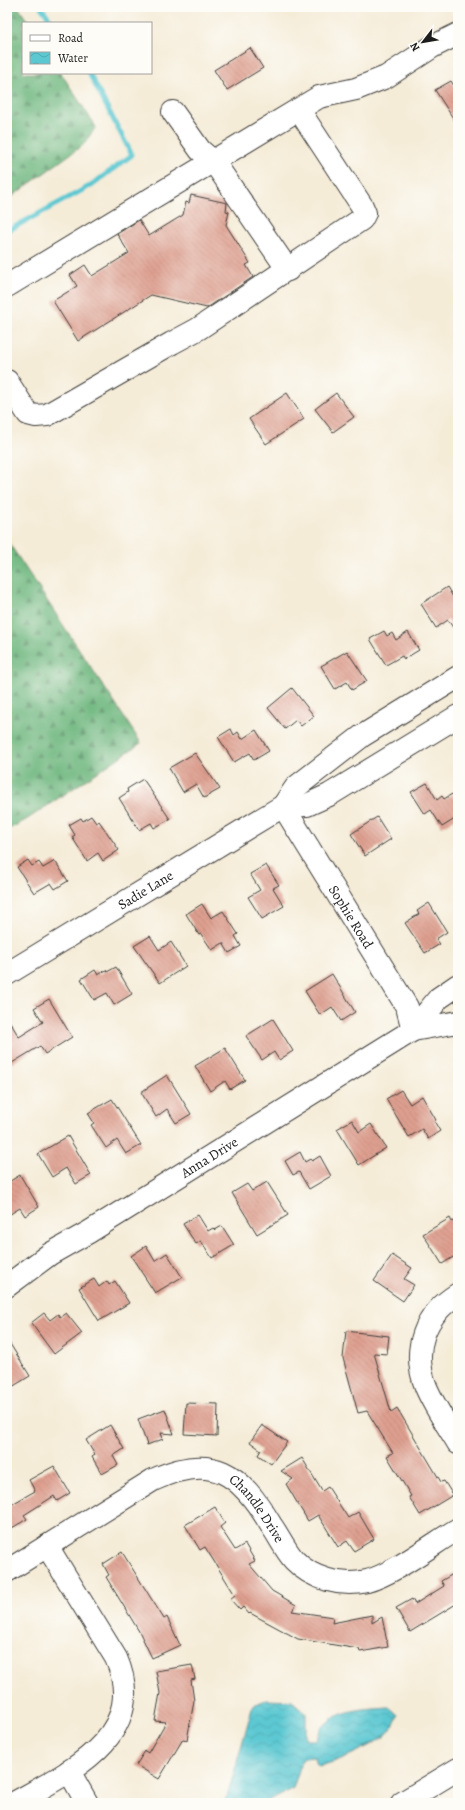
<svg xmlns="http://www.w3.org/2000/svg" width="465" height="1810" font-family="Alegreya,serif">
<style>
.forest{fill:url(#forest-firs);stroke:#44694c}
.water{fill:url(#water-waves);stroke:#3c7277}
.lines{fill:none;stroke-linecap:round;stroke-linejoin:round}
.stream{stroke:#5cc8d2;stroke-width:5}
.building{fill:url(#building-back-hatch)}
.minor-casing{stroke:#3d3b38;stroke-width:24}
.minor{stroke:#fff;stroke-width:22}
.labels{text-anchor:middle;stroke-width:3;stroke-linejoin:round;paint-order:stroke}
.street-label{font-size:14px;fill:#1c1c1c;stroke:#fdfcf7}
</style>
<defs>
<pattern id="forest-firs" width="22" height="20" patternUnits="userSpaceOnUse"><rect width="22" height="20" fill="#6cb67d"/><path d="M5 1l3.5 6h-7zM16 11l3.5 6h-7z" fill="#589366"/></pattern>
<pattern id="water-waves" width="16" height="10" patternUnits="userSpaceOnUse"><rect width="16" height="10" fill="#5cc8d2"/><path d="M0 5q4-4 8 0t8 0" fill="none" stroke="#4fabb4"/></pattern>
<pattern id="building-back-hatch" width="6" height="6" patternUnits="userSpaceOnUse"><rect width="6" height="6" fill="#de9f8f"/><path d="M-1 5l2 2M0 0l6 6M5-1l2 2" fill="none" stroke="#be887b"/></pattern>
</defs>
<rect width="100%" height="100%" fill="#fdfcf7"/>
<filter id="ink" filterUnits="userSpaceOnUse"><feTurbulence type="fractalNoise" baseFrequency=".025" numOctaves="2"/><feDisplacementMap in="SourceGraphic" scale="8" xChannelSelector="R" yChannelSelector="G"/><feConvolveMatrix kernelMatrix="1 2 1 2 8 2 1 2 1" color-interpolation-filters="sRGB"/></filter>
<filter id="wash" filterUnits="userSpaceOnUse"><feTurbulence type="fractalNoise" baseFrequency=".012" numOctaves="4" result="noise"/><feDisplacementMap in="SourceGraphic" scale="16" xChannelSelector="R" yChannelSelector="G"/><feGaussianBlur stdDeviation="0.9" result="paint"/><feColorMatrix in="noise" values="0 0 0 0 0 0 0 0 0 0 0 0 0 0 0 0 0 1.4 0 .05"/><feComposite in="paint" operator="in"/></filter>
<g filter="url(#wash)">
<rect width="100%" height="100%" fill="#f5ecd8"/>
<g class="forest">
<polygon points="7,7 18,7 29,23 23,23 23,73 61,73 96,127 83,145 7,200"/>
<polygon points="7,540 141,743 26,820 7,830"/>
</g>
<path class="water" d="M 266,1700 L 292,1701 L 306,1713 L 306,1740 L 316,1740 C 326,1709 362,1709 389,1707 L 398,1715 C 395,1724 390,1733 382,1738 C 367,1748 334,1764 317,1766 L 315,1757 L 303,1758 L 293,1788 L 264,1803 L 227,1803 L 226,1801 L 253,1705 Z"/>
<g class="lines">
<g class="stream">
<polyline points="41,7 53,23"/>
<polyline points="7,231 90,186 132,155 89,73"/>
</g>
</g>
<g id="blocks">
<g class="building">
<polygon points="250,48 263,68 227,90 214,70"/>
<polygon points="451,81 458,92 458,126 435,90"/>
<polygon points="191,195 227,203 226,211 229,212 226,225 250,263 246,265 253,277 207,308 151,295 78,341 53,301 77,286 70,275 85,265 92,276 129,253 117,234 139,220 149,236 183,215 186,202 189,203"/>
<polygon points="287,393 304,419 266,444 249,419"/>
<polygon points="336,393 354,417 333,432 315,409"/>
<polygon points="447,587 458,605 458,635 448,620 436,628 421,604"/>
<polygon points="384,631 387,636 392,633 396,640 408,632 419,650 404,659 402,656 386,665 370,639"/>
<polygon points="347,651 367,681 352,690 347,682 335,689 321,666"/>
<polygon points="292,688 314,716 301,726 296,720 285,729 268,708"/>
<polygon points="231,729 234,735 238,732 242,739 256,730 269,751 254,760 250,753 234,762 218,737"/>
<polygon points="195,753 220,789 204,798 196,784 183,792 169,768"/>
<polygon points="143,779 170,819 154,828 151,823 139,830 119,798 128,792 127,789"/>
<polygon points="427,783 437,800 442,796 444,799 452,794 458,803 458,817 442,827 431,810 425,814 411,792"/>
<polygon points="91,816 96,823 99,821 119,850 103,861 98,853 87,861 72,837 75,835 69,825 81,818 83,821"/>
<polygon points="377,817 391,839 365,856 351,834"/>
<polygon points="28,860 32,866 39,862 43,868 55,861 68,881 55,889 51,883 34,893 17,867"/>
<polygon points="266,865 279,885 273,888 284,906 262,919 248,897 260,890 250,874"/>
<polygon points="429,903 447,932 436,939 440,944 425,953 405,923 419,914 417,911"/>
<polygon points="202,904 211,918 223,911 238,934 235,936 241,946 229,953 223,943 212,950 201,934 199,935 186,914"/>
<polygon points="150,936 159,950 171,942 186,966 160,983 134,946"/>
<polygon points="116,967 132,994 114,1005 107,993 94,1000 81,979 95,970 98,975 106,970 107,972"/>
<polygon points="332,974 355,1012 341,1021 332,1007 320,1015 305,991"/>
<polygon points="49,999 72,1037 45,1054 40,1046 7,1066 7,1017 19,1037 43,1022 34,1008"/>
<polygon points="273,1019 293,1051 279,1060 274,1052 262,1060 246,1036"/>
<polygon points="225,1048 245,1080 230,1089 225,1081 210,1091 195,1066"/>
<polygon points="167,1075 191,1114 176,1123 167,1109 156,1117 141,1092"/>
<polygon points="401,1090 410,1104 422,1096 436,1120 434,1121 440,1131 428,1139 422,1129 409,1137 386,1099"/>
<polygon points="112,1099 141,1145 126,1154 117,1140 106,1148 91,1125 94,1123 88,1113"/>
<polygon points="352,1120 359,1132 371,1124 386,1148 359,1165 337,1129"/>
<polygon points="68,1136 91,1175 76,1184 66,1168 52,1177 38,1154"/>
<polygon points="300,1152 305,1162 310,1159 312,1161 320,1156 331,1176 309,1189 299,1172 293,1175 285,1161"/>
<polygon points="20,1175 39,1207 25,1216 20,1208 7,1216 7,1183"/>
<polygon points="267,1182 288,1215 257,1234 232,1193 247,1184 252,1191"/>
<polygon points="198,1215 208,1231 213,1228 215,1230 222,1226 234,1245 212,1258 201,1241 196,1244 183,1224"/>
<polygon points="450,1218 452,1222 458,1219 458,1254 442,1264 423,1234"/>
<polygon points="146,1246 155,1261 167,1253 182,1277 155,1293 131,1256"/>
<polygon points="392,1255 412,1268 404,1279 414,1285 403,1301 374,1281"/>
<polygon points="94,1279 99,1287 107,1281 109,1285 115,1281 129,1303 99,1321 79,1288"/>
<polygon points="44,1313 50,1320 58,1314 60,1317 66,1313 82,1333 54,1354 31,1323"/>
<polygon points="346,1331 389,1336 387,1354 374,1353 391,1412 397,1408 441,1482 444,1481 453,1495 420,1515 409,1497 411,1496 387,1456 393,1453 367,1411 358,1413 343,1358"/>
<polygon points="7,1339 30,1376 7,1390"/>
<polygon points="186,1403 218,1404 217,1436 184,1434"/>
<polygon points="165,1409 174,1434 161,1433 163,1439 147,1445 138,1419"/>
<polygon points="110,1425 124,1449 113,1456 118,1465 102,1474 92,1457 95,1455 86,1440"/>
<polygon points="262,1425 287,1442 271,1464 258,1455 261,1450 250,1442"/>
<polygon points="302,1458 322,1491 328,1487 348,1518 358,1512 374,1539 354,1551 347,1541 338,1547 318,1515 308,1521 286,1484 293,1479 281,1471"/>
<polygon points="54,1466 70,1493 57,1501 54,1496 24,1515 27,1519 12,1528 7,1519 7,1507 35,1491 29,1480"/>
<polygon points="215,1507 225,1523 220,1527 235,1550 245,1544 255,1561 249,1564 272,1591 296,1605 292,1611 333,1617 332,1623 372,1615 372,1623 382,1617 388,1647 360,1652 359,1649 298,1639 250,1613 249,1614 243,1607 240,1610 230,1599 235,1595 205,1547 200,1550 185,1525"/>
<polygon points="122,1552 164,1619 167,1617 180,1645 152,1658 140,1633 106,1577 109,1575 103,1564"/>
<polygon points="458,1571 458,1608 456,1604 410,1632 396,1608 412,1599 415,1604 444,1586 441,1581"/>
<polygon points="192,1665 195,1679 191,1680 194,1701 187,1740 183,1739 159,1779 136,1765 145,1751 148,1753 166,1722 155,1721 160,1693 156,1671"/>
</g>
</g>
</g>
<g filter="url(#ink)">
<use href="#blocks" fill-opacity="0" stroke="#3d3b38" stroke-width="1"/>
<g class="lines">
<defs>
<g id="minor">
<polyline points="173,112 200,150 214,162 288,270"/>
<polyline points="7,286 319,97 356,89 386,77 432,47 458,34"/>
<polyline points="7,381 28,414 36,416 47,415 172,343 198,329 362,219 365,213 362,206 299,110"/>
<path id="s1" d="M 283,806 L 407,1007 L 413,1030"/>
<polyline points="283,806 307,805 329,795 458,716"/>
<path id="s2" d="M 7,974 L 283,806 L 296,787 L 362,736 L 458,677"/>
<polyline points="413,1030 458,1022"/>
<path id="s3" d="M 7,1286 L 50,1254 L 89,1232 L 413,1030 L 439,998 L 458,985"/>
<path d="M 458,1294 C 425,1314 411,1349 426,1387 C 434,1406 447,1425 458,1443"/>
<path id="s4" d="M 7,1571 L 153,1480 C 213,1452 240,1473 271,1525 C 279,1536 285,1550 294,1560 C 312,1579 341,1587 367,1581 C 392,1575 434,1543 458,1529"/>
<polyline points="69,1771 87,1803"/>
<path d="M 14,1803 C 69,1772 150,1736 116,1658 L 47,1546"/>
<polyline points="402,1803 458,1769"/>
</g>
</defs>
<use href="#minor" class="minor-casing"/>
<use href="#minor" class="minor"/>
</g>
</g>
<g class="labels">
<g class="street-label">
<text dy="5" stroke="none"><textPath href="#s2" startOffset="162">Sadie Lane</textPath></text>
<text dy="5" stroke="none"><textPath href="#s1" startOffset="130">Sophie Road</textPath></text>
<text dy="5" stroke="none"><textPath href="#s3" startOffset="240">Anna Drive</textPath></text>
<text dy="5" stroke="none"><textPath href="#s4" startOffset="295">Chandle Drive</textPath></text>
</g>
</g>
<rect width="465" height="1810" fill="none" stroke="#fdfcf7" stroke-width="24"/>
<rect x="22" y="22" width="130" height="52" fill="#fdfcf7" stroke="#a3a29f"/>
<rect x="30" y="35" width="20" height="6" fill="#ffffff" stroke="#a3a29f"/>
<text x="58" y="42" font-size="12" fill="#1c1c1c">Road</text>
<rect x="30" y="52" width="20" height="12" fill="url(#water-waves)" stroke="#a3a29f"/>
<text x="58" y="62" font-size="12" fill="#1c1c1c">Water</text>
<g transform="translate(423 42) rotate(239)" stroke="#fdfcf7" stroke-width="3" paint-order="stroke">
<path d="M0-3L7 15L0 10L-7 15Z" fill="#1c1c1c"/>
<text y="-6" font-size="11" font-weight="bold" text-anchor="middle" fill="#1c1c1c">N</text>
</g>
</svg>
